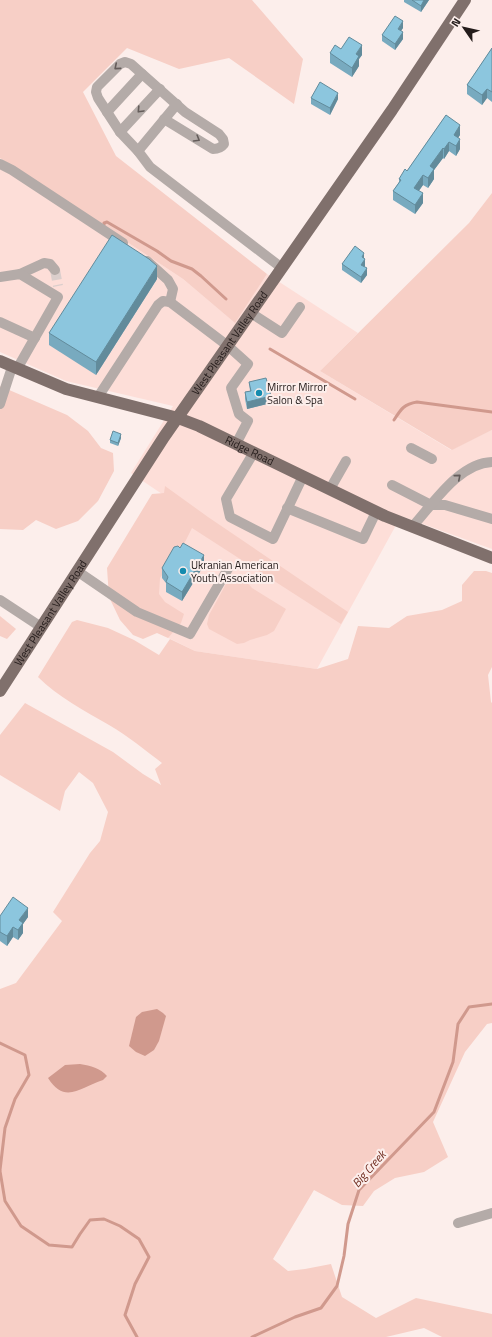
<svg xmlns="http://www.w3.org/2000/svg" width="492" height="1337" font-family="'Titillium Web',sans-serif">
<style>
.built{fill:#fdded8}
.green{fill:#f7cfc6}
.water{fill:#d0998d}
.lines{fill:none;stroke-linecap:round;stroke-linejoin:round}
.stream{stroke:#d0998d;stroke-width:3}
.minor-tunnel{stroke:#dbcecc;stroke-width:10;stroke-dasharray:10 5;stroke-linecap:butt}
.minor{stroke:#b4aba8;stroke-width:10}
.major{stroke:#80706c;stroke-width:12}
.wall{fill:#78aabf}
.shaded-wall{fill:#628b9b}
.building{fill:#8cc6de;stroke:#628b9b}
.oneway{stroke:#645c5a}
.poi-dot{fill:#158bae;stroke:#fceeeb;stroke-width:1.5}
.labels{text-anchor:middle;stroke-width:4;stroke-linejoin:round;paint-order:stroke}
.street-label{font-size:11px;fill:#231b1a;stroke:#fceeeb}
.poi-label{font-size:11px;fill:#231b1a;stroke:#fceeeb;text-anchor:start}
.water-label{font-size:12px;font-style:italic;fill:#702d20;stroke:#fceeeb}
</style>
<rect width="100%" height="100%" fill="#fceeeb"/>
<polygon class="built" points="0,158 183,279 234,322 267,274 358,333 320,371 451,450 492,430 492,549 401,516 317,669 195,651 130,619 193,515 131,473 173,406 66,381 0,352"/>
<g class="green">
<polygon points="0,0 252,0 303,59 294,104 229,58 179,69 127,48 83,92 116,156 267,274 235,323 183,279 0,158"/>
<polygon points="492,193 492,430 452,450 320,371 469,223"/>
<polygon points="0,386 67,415 88,431 101,448 113,453 114,471 98,501 78,521 56,529 36,520 23,530 0,529"/>
<polygon points="165,486 208,517 348,612 341,624 192,528 185,542 160,578 159,594 165,602 184,614 181,623 168,638 157,633 143,639 133,635 120,620 109,597 107,568 152,494 164,493"/>
<path d="M 474,571 L 486,571 L 492,573 L 492,667 L 488,675 L 491,702 L 492,703 L 492,1023 L 487,1024 L 465,1052 L 433,1122 L 448,1157 L 424,1172 L 395,1178 L 374,1191 L 363,1206 L 342,1205 L 314,1190 L 273,1259 L 288,1271 L 305,1269 L 331,1264 L 342,1297 L 376,1318 L 416,1298 L 492,1314 L 492,1337 L 442,1337 L 424,1328 L 386,1337 L 0,1337 L 0,989 L 16,983 L 62,921 L 53,912 L 90,853 L 100,841 L 108,812 L 93,783 L 79,772 L 65,791 L 60,811 L 0,775 L 0,735 L 25,703 L 113,752 L 143,774 L 161,785 L 155,769 L 162,763 C 145,750 128,736 109,725 C 85,711 58,697 38,677 L 72,622 L 77,620 L 108,628 L 134,640 L 159,655 L 170,639 L 195,651 L 317,669 L 348,659 L 358,626 L 389,628 L 407,616 L 442,610 L 462,601 L 462,585 Z"/>
<polygon points="236,575 247,582 252,588 286,609 274,631 267,635 250,640 244,643 237,644 209,629 207,624 209,615 226,584"/>
<polygon points="0,616 16,629 7,639 0,636"/>
</g>
<g class="water">
<polygon points="157,1009 163,1013 166,1016 159,1041 154,1050 145,1056 136,1052 129,1046 136,1017 142,1012"/>
<path d="M 80,1064 C 91,1066 100,1068 107,1076 L 103,1080 C 81,1087 65,1105 48,1078 L 65,1065 Z"/>
</g>
<g class="lines">
<g class="stream">
<polyline points="104,225 104,223 107,222 157,251 171,261 192,269 201,276 226,299"/>
<polyline points="270,349 355,399"/>
<path d="M 394,420 C 401,409 404,404 417,402 L 492,412"/>
<polyline points="0,1043 25,1055 29,1075 15,1099 5,1128 0,1170"/>
<polyline points="0,1171 5,1201 21,1226 49,1245 72,1247 80,1234 90,1220 104,1219 120,1226 139,1239 149,1257 135,1284 125,1315 137,1337"/>
<polyline points="252,1337 295,1317 321,1308 337,1286 344,1256 348,1224 359,1190 434,1112 453,1062 458,1024 469,1007 492,1004"/>
</g>
<polyline class="minor-tunnel" points="55,270 58,286"/>
<g class="minor">
<polyline points="177,104 138,151 150,167 282,268"/>
<polyline points="107,112 142,74"/>
<polyline points="120,132 160,89"/>
<path d="M 138,151 L 120,132 L 98,98 L 96,92 L 97,87 L 120,64 L 125,62 L 131,64 L 185,112 L 219,134 L 223,139 L 224,144 C 221,148 218,149 213,149 L 164,119"/>
<polyline points="0,164 12,170 123,243"/>
<polyline points="147,261 168,280 173,289 170,302"/>
<polyline points="20,274 44,263 50,264 55,270"/>
<polyline points="0,277 20,274 58,297 17,369"/>
<polyline points="251,313 282,333 300,307"/>
<polyline points="0,322 35,338"/>
<polyline points="98,397 158,305 163,301 170,302 228,346 248,364 231,388 239,414 248,421 236,444"/>
<polyline points="0,404 12,367"/>
<polyline points="411,448 432,459"/>
<polyline points="254,452 226,499 230,517 273,539 303,476"/>
<polyline points="392,485 431,505 445,505 492,519"/>
<polyline points="330,489 346,461"/>
<polyline points="287,508 363,539 376,512"/>
<path d="M 413,526 C 433,504 459,463 492,462"/>
<polyline points="77,571 137,612 190,634 229,567"/>
<polyline points="0,600 41,627"/>
<polyline points="458,1223 492,1213"/>
</g>
<g class="major">
<path id="s1" d="M 0,361 L 66,389 L 178,418 L 199,426 L 385,516 L 492,558"/>
<path id="s2" d="M 0,691 L 164,437 L 392,110 L 465,0"/>
</g>
</g>
<g class="wall">
<polygon points="404,0 429,0 421,12 404,2"/>
<polygon points="403,28 401,31 403,39 395,50 382,41 382,35"/>
<polygon points="492,48 492,102 487,98 482,105 467,94 467,85"/>
<polygon points="341,49 362,55 359,59 359,66 352,77 330,63 330,53"/>
<polygon points="311,98 338,99 330,115 311,104"/>
<polygon points="446,115 460,135 458,138 460,149 456,156 449,151 444,159 443,158 434,170 434,179 428,188 423,185 419,191 423,203 415,214 393,200 393,191 399,182 399,179 407,171"/>
<polygon points="364,259 365,266 364,267 367,275 361,283 342,270 342,264"/>
<polygon points="157,279 96,375 49,345 49,333"/>
<polygon points="249,382 271,403 247,409 245,399 245,392 250,391"/>
<polygon points="121,438 118,446 110,443 110,440"/>
<polygon points="204,565 182,601 166,592 166,583 162,578 162,568"/>
<polygon points="0,916 28,917 23,924 23,933 18,940 13,937 7,946 0,941"/>
</g>
<g class="shaded-wall">
<polygon points="424,0 429,0 421,12 421,6"/>
<polygon points="403,21 403,28 398,35 398,29"/>
<polygon points="403,32 403,39 395,50 395,44"/>
<polygon points="362,45 362,55 359,59 359,66 352,77 352,68 356,54"/>
<polygon points="487,89 487,98 482,105 482,95"/>
<polygon points="338,93 338,99 330,115 330,108"/>
<polygon points="460,125 460,135 454,144 454,135"/>
<polygon points="460,139 460,149 456,156 456,146"/>
<polygon points="449,142 449,151 444,159 444,149"/>
<polygon points="443,148 443,158 434,170 434,179 428,188 428,178 430,166"/>
<polygon points="423,175 423,185 414,197 414,188"/>
<polygon points="423,193 423,203 415,214 415,205"/>
<polygon points="364,253 364,259 362,257"/>
<polygon points="365,259 365,266 361,271 361,265"/>
<polygon points="157,266 157,279 96,375 96,362"/>
<polygon points="367,268 367,275 361,283 361,277"/>
<polygon points="271,396 271,403 247,409 247,402"/>
<polygon points="121,434 121,438 118,446 118,443"/>
<polygon points="204,555 204,565 182,601 182,592"/>
<polygon points="28,908 28,917 23,924 23,933 18,940 18,930 19,920"/>
<polygon points="13,927 13,937 7,946 7,936"/>
</g>
<g class="building">
<polygon points="412,0 424,0 421,6"/>
<polygon points="395,16 403,21 398,29 403,32 395,44 382,35"/>
<polygon points="349,37 362,45 356,54 359,56 352,68 330,53 335,45 341,49"/>
<polygon points="492,48 492,92 487,89 482,95 467,85"/>
<polygon points="320,82 338,93 330,108 311,98"/>
<polygon points="446,115 460,125 454,135 460,139 456,146 449,142 444,149 443,148 430,166 434,169 428,178 423,175 414,188 423,193 415,205 393,191 401,180 399,179 405,169 407,171"/>
<polygon points="112,235 149,259 157,266 96,362 49,333"/>
<polygon points="355,246 364,253 362,257 365,259 361,265 367,268 361,277 342,264"/>
<polygon points="266,378 271,396 247,402 245,392 251,391 249,382"/>
<polygon points="113,431 121,434 118,443 110,440"/>
<polygon points="183,543 204,555 182,592 166,582 168,577 162,568 174,547 178,546 180,548"/>
<polygon points="13,897 28,908 19,920 23,923 18,930 13,927 7,936 0,932 0,916"/>
</g>
<defs><path id="oneway-chevron" d="M-2-3.5L2.5 0L-2 3.5" fill="none" stroke-width="1.6" stroke-linecap="round" stroke-linejoin="round"/></defs>
<g class="oneway">
<use href="#oneway-chevron" transform="translate(117 67) rotate(140)"/>
<use href="#oneway-chevron" transform="translate(140 110) rotate(133)"/>
<use href="#oneway-chevron" transform="translate(197 139) rotate(31)"/>
<use href="#oneway-chevron" transform="translate(458 477) rotate(-41)"/>
</g>
<g class="poi-dot">
<circle cx="259" cy="393" r="4"/>
<circle cx="183" cy="571" r="4"/>
</g>
<g class="labels">
<g class="street-label">
<text dy="4" stroke="none"><textPath href="#s2" startOffset="417">West Pleasant Valley Road</textPath></text>
<text dy="4" stroke="none"><textPath href="#s1" startOffset="266">Ridge Road</textPath></text>
<text dy="4" stroke="none"><textPath href="#s2" startOffset="93">West Pleasant Valley Road</textPath></text>
</g>
<g class="poi-label">
<text x="267" y="391">Mirror Mirror<tspan x="267" dy="13">Salon &amp; Spa</tspan></text>
<text x="191" y="569">Ukranian American<tspan x="191" dy="13">Youth Association</tspan></text>
</g>
<g class="water-label">
<text transform="translate(369 1169) rotate(-49)" y="4">Big Creek</text>
</g>
</g>
<g transform="translate(464 28) rotate(304)" stroke="#fceeeb" stroke-width="3" paint-order="stroke">
<path d="M0-3L7 15L0 10L-7 15Z" fill="#231b1a"/>
<text y="-6" font-size="11" font-weight="bold" text-anchor="middle" fill="#231b1a">N</text>
</g>
</svg>
